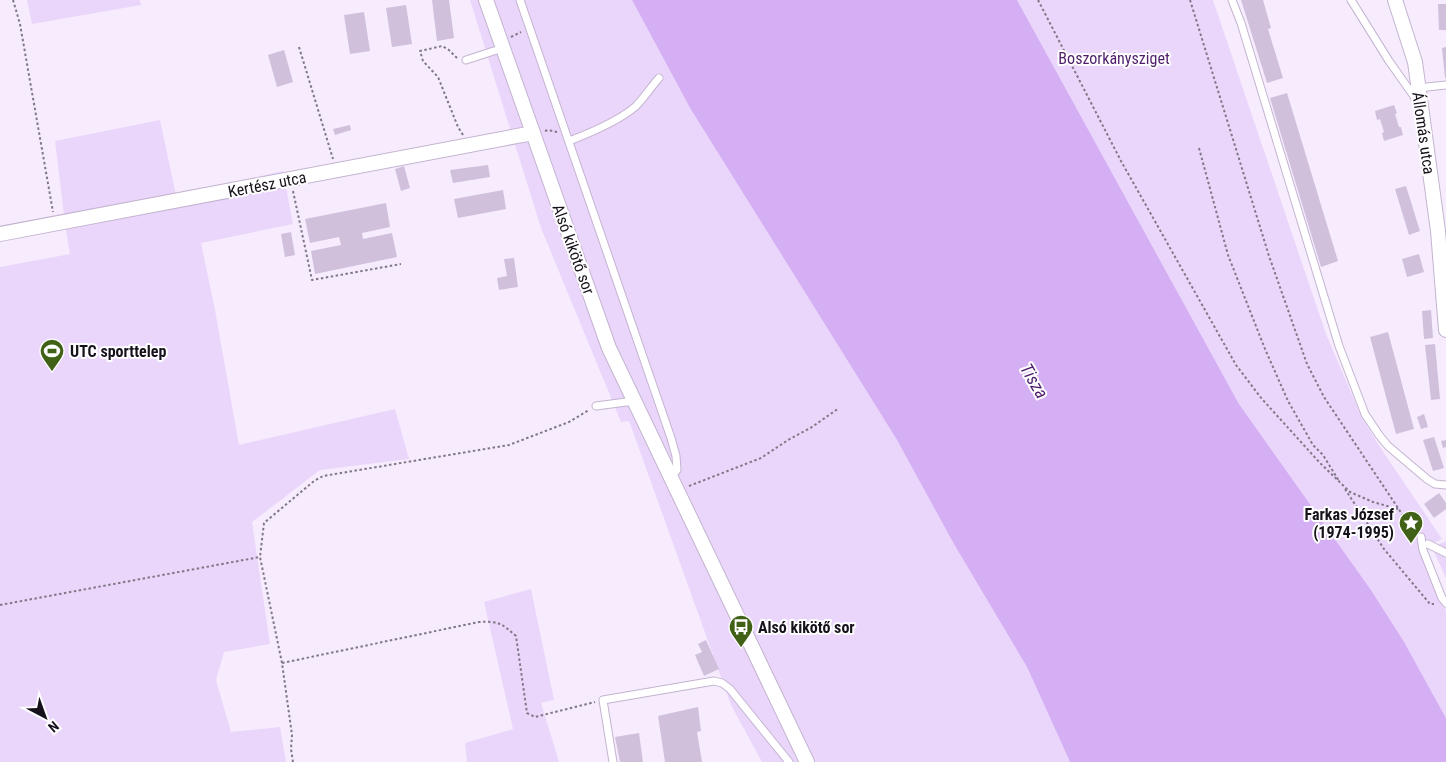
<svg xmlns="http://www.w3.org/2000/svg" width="1446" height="762" font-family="'Roboto Condensed',sans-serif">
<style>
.green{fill:#ebd6fb}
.water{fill:#d5aff3}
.building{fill:#d0c0dc}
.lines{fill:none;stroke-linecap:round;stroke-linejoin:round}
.lane-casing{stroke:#c3b4d0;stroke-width:9}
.street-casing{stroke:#c3b4d0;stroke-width:16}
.path{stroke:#807886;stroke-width:2;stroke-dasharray:2.5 2.5;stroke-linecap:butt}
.lane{stroke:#fff;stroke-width:7}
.street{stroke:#fff;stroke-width:14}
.labels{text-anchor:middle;stroke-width:4;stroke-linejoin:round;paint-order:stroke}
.park-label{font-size:16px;fill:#4e1e6b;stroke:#fefefe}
.street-label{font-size:16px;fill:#17111b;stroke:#fefefe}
.poi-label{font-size:16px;font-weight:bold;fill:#17111b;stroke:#fefefe;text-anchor:start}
.water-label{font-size:18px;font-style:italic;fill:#4f1f6c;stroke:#fefefe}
</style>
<rect width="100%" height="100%" fill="#f6ecfe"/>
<g class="green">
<polygon points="27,0 140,0 141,5 32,24"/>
<polygon points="470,0 632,0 690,108 897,440 1027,667 1070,762 762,762 731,705 629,421 621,422 541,228"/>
<polygon points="1017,0 1213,0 1326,334 1362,418 1380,447 1442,539 1420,550 1439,599 1446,610 1446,718 1403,640 1371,590 1239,404"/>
<polygon points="160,120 176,195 283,171 293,224 201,243 215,310 239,445 395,409 409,459 320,470 252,522 270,644 224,652 216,680 231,732 280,727 286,762 0,762 0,267 70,254 66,231 55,141"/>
<polygon points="1446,541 1446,578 1434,552 1439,544"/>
<polygon points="531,589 554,700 541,703 559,762 467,762 465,743 513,729 484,602"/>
</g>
<polygon class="water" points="632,0 1017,0 1239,404 1371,590 1403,640 1446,718 1446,762 1070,762 1027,667 954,544 897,440 690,108"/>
<g class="building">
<polygon points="432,0 449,0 454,38 437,41"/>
<polygon points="1241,0 1263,0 1271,28 1268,29 1283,78 1267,83"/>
<polygon points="1438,4 1446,4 1446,30 1439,30"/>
<polygon points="406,5 412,44 392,47 386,8"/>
<polygon points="364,12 370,51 350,54 344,15"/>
<polygon points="1446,47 1446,78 1445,78 1442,48"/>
<polygon points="284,50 293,82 277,87 268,55"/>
<polygon points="1287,93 1338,261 1321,267 1270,98"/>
<polygon points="1394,105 1397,113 1395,114 1399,127 1401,127 1403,135 1384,141 1382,133 1384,132 1380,119 1377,120 1375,111"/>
<polygon points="350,125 351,130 335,135 333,129"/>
<polygon points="488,165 490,177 453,183 450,170"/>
<polygon points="404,166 410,188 401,191 395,169"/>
<polygon points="1406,186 1420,231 1409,235 1395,189"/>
<polygon points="503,190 506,209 458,218 454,199"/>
<polygon points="386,203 390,227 362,233 363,239 392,233 397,257 315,274 311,251 341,245 339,237 310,243 305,219"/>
<polygon points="291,232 295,255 285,257 281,234"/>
<polygon points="1419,254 1424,272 1407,277 1402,259"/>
<polygon points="514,258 518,287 499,290 497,278 507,276 504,259"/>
<polygon points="1431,310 1433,338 1424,339 1422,311"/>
<polygon points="1388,332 1414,429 1396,434 1370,337"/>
<polygon points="1435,344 1440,399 1431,400 1425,345"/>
<polygon points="1424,414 1428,427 1421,429 1417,417"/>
<polygon points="1434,437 1444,468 1433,471 1423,440"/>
<polygon points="1446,440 1446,447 1443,448 1441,441"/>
<polygon points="1439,493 1446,503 1446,509 1434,518 1424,504"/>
<polygon points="706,640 719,669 704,676 695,655 702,652 698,644"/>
<polygon points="698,707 701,731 697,732 702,762 665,762 658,716"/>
<polygon points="639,733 643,762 620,762 615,737"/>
</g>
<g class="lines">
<defs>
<g id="lane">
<polyline points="520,0 671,438 676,456 677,470 671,477"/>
<polyline points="1232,0 1241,23 1339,346 1365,414 1379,435 1388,446 1427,479 1435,484 1446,485"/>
<polyline points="1351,0 1389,61 1418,102"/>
<polyline points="466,60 503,48"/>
<polyline points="1418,88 1446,85"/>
<path d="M 569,141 C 590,133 619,121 636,106 C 644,98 651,87 659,78"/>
<polyline points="596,406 634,401"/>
<polyline points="1421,537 1423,550 1442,598 1446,603"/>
<polyline points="1428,544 1446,553"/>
<polyline points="613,762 603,700 714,681 722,683 730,689 789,762"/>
</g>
<g id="street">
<polyline points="486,0 609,348 807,762"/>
<polyline points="1395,0 1415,62 1438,231 1446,330"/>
<polyline points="0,234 533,133"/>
</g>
</defs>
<use href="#lane" class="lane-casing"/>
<use href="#street" class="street-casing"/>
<g class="path">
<polyline points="13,0 20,24 53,212"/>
<polyline points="1038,0 1121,161 1236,365 1262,399 1320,463 1350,492 1373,502 1398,509"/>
<polyline points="1190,0 1269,256 1307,364 1324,397 1410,526 1415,532"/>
<polyline points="511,37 521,32"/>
<polyline points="299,47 333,159"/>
<polyline points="457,58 449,50 442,46 420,51 423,61 438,77 458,127 463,135"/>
<polyline points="545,131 548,130 557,132"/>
<polyline points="1199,148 1228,255 1265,349 1288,401 1313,445 1323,455 1339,481"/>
<polyline points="293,191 312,280 401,264"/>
<polyline points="689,486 761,458 788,440 812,427 839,408"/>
<polyline points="1345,489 1384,549 1430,604 1434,604"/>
<polyline points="0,605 260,557"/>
<polyline points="282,663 260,557 264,523 314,481 323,476 509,445 569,422 589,410"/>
<path d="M 293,762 L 291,749 L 292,735 L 282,663 L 479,622 C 499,621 501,623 516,636 L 527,713 L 535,717 L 595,702"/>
</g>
<use href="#lane" class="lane"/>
<use href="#street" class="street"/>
</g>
<defs>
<symbol id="stadium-pin" viewBox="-11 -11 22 30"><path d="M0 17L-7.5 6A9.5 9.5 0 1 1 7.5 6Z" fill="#416116" stroke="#fefefe"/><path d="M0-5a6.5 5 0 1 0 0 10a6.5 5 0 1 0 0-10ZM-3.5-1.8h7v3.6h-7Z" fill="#fff"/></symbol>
<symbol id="sight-pin" viewBox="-11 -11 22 30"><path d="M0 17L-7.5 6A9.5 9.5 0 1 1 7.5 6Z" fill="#416116" stroke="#fefefe"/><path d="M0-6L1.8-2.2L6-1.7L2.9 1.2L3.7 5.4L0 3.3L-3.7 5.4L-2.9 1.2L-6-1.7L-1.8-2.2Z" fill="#fff"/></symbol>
<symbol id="bus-pin" viewBox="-11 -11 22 30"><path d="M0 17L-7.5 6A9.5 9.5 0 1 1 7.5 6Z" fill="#416116" stroke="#fefefe"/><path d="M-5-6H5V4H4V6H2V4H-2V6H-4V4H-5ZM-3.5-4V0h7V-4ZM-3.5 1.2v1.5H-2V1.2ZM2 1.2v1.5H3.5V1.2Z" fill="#fff"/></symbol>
</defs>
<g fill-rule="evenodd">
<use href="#stadium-pin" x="38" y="337" width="28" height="38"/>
<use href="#sight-pin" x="1397" y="509" width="28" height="38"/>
<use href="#bus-pin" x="727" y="613" width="28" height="38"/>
</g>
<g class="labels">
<g class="park-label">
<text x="1114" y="64">Boszorkánysziget</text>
</g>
<g class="street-label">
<text transform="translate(1424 133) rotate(82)" y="6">Állomás utca</text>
<text transform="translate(267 184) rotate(-11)" y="6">Kertész utca</text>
<text transform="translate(574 249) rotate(70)" y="6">Alsó kikötő sor</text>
</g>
<g class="poi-label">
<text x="70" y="357">UTC sporttelep</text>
<text x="1394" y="520" text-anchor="end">Farkas József<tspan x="1394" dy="18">(1974-1995)</tspan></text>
<text x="758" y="633">Alsó kikötő sor</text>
</g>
<g class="water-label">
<text transform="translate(1034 381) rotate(60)" y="6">Tisza</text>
</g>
</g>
<g transform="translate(45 717) rotate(139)" stroke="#fefefe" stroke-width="4" paint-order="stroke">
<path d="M0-4L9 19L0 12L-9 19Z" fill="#17111b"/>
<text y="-8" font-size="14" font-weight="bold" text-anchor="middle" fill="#17111b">N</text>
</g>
</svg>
